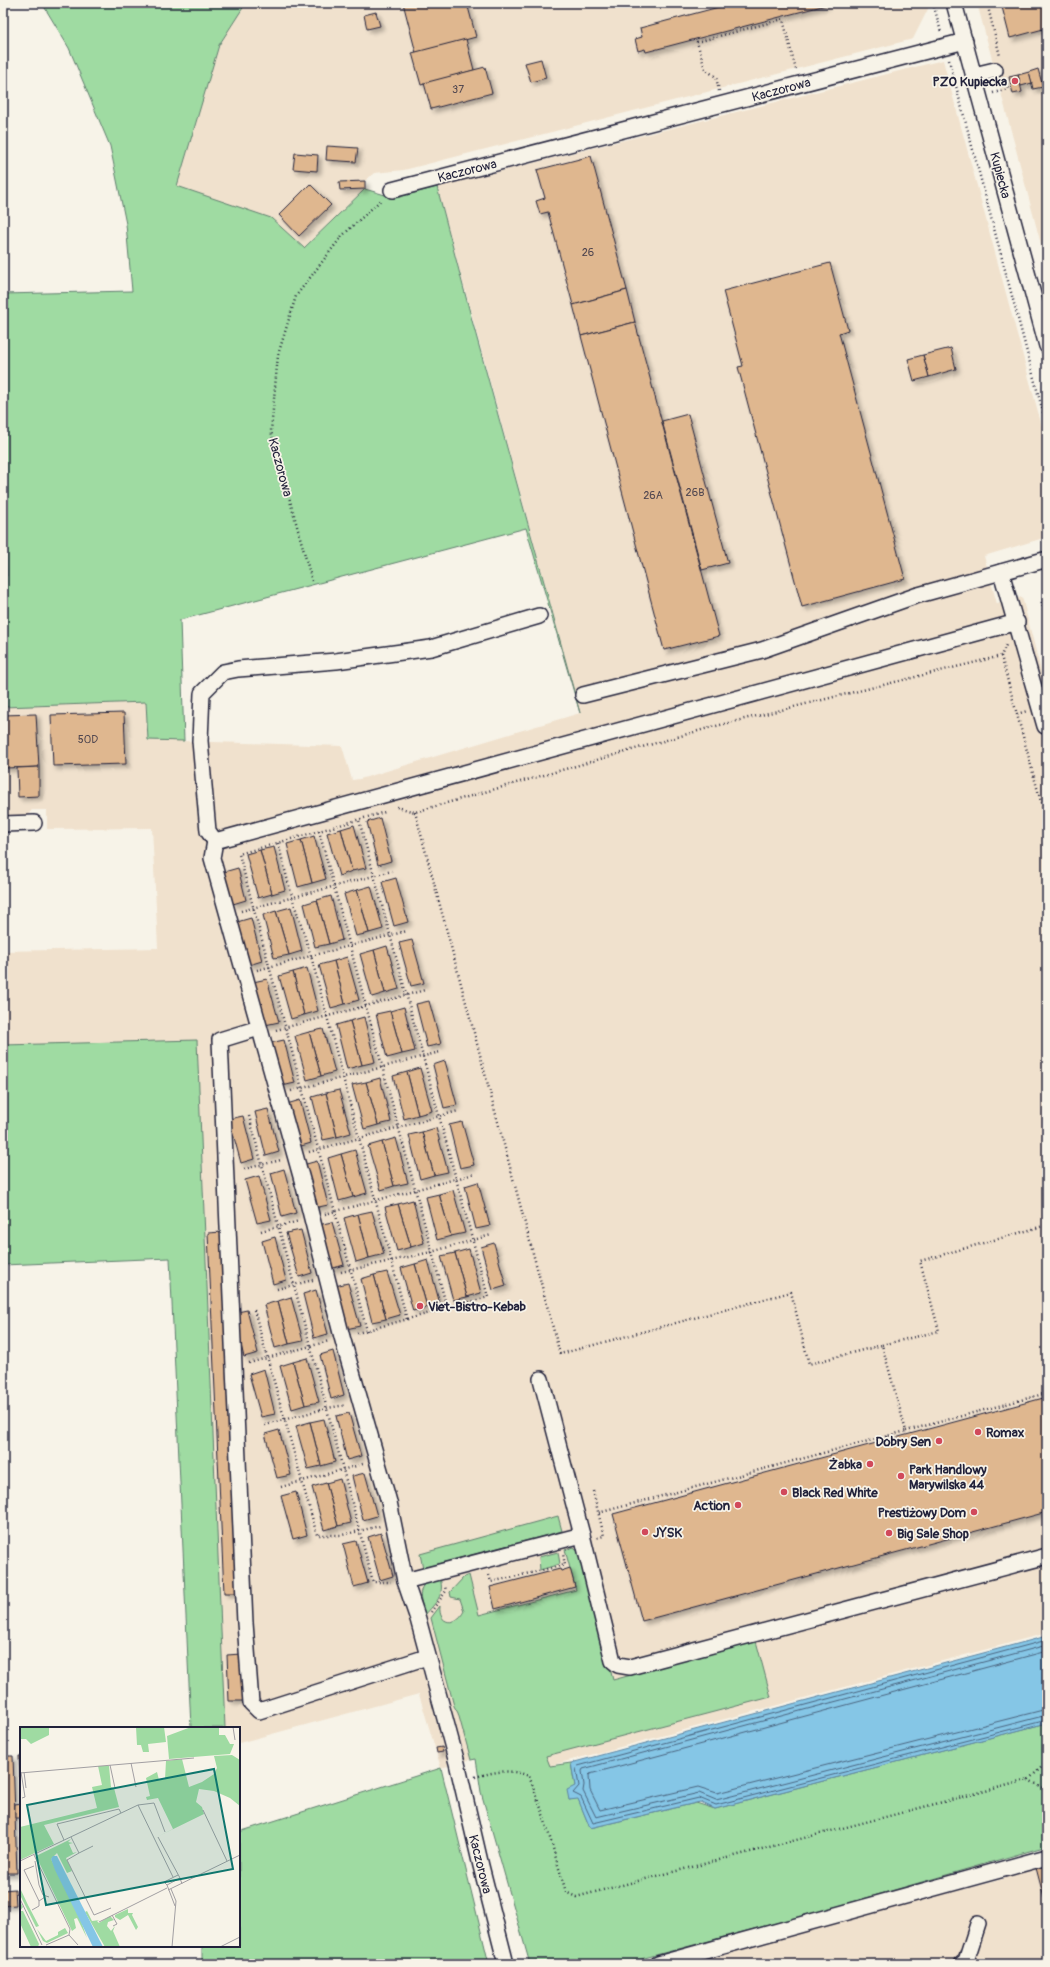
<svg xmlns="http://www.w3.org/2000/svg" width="1050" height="1967" font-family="Pangolin,sans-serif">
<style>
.built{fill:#f0e1cd}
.green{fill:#9fdba2;stroke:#607e6e}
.water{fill:#85c6e6;stroke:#5d84a2}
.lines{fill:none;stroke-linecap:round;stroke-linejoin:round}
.shore{stroke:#4a647f;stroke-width:1}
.building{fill:#dfb78f;stroke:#22223b;filter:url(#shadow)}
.minor-casing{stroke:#22223b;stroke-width:18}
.path{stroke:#22223b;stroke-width:2.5;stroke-dasharray:1 3;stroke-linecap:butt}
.minor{stroke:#f7f3e8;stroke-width:15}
.poi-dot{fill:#d1495b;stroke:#f7f3e8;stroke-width:1.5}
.labels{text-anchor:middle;stroke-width:3.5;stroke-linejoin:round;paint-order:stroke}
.number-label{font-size:11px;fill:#514750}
.poi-label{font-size:13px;font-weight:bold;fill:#22223b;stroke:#f7f3e8;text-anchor:start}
.street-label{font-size:13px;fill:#22223b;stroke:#f7f3e8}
.inset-road{fill:none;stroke:#a29fa3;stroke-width:1}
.view{fill:#0f766e;fill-opacity:0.15;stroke:#0f766e;stroke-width:2}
.inset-edge{fill:none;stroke:#22223b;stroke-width:2}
</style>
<defs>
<filter id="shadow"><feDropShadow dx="3.5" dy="3.5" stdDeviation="2" flood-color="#0004"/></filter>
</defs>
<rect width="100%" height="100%" fill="#f7f3e8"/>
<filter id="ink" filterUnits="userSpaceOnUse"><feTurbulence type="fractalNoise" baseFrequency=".025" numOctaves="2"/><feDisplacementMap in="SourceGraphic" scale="8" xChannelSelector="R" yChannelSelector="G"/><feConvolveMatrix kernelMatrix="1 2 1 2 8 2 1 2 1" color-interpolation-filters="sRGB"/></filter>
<g filter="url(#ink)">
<g class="built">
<polygon points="246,3 927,3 928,9 913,39 404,170 374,173 365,181 365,189 304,248 271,218 177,186 219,45"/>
<polygon points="977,3 1047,3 1047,267 1004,104"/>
<polygon points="943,60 1047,445 1047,537 984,556 997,604 1022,597 1047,694 1047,1633 549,1766 544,1750 476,1758 441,1768 419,1694 239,1743 239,1728 225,1728 197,1041 3,1045 3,951 158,948 152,828 47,829 47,810 32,810 26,817 3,818 3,707 146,702 148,740 342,746 352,780 360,779 580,713 437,187"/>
<polygon points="1047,1861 1047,1964 675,1964 1003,1879 1035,1864"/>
</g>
<g class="green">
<polygon points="42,3 246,3 219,45 177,186 271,218 304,248 365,189 395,198 437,187 473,324 580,713 526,528 180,620 184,741 148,740 146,702 3,707 3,577 7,576 5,512 3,512 3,294 132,291 126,224 110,146 69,48"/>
<polygon points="197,1040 225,1728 191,1728 170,1258 3,1265 3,1045"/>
<polygon points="558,1516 562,1531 423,1568 420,1554"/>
<path d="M 574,1547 L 580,1554 L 613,1680 L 756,1641 L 771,1697 L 546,1756 L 550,1766 L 571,1763 L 575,1786 L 569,1800 L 578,1798 L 590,1828 L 696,1803 L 715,1809 L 1047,1723 L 1047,1846 L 818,1912 L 622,1964 L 530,1964 L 481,1792 L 476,1759 L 471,1760 L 458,1713 L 454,1706 L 431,1618 L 440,1606 C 438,1625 456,1627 464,1611 L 460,1599 L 451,1597 L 450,1592 L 464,1577 L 469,1575 L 479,1615 L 576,1590 L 565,1550 Z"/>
<polygon points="558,1552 560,1564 540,1570 539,1557"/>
<path d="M 440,1578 C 445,1596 436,1602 425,1615 C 422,1603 416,1592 426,1582 Z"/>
<polygon points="441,1768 489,1964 202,1964 202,1946 239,1946 239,1832"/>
</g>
<polygon class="water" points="1047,1636 1047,1723 715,1809 700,1802 590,1828 578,1799 569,1800 567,1790 575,1786 571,1763"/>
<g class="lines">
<g class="shore">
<polyline points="1047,1640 578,1766 576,1768 579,1786 573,1793 581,1797 593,1823 699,1798 716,1805 1047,1720"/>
<polyline points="1047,1645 583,1769 582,1771 584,1785 583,1791 596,1817 699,1793 716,1800 1047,1715"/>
<polyline points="1047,1651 590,1774 589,1775 590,1790 600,1810 698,1787 717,1793 1047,1709"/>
</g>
</g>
<g class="building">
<polygon points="403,3 467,3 476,37 416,53"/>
<polygon points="734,3 826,3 826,5 646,52 645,49 638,51 635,39 642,37 640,28"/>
<polygon points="1001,3 1047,3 1047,28 1010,38"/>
<polygon points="376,12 380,26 367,29 364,15"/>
<polygon points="466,39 474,70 421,85 412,53"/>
<polygon points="541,59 546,78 531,82 525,63"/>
<polygon points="485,67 492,93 431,109 424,83"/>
<polygon points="1038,69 1043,87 1033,89 1029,72"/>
<polygon points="1029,72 1032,83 1021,86 1018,75"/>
<polygon points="1018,75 1022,92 1013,94 1009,77"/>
<polygon points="327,146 358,148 356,162 326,160"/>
<polygon points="295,153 318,155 317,171 293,169"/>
<polygon points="591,156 627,290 573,305 548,212 540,214 536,201 545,198 537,170"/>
<polygon points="365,181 365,189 340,190 339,182"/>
<polygon points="310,184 331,205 299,236 279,215"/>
<polygon points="830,263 848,330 839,333 905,579 802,607 738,367 743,366 723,291"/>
<polygon points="627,290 635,322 581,336 573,305"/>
<polygon points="635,322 719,636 664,650 581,336"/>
<polygon points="951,348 956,369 929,377 923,355"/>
<polygon points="923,355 929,377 914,381 908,359"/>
<polygon points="688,414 728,563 702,570 662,421"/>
<polygon points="124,713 126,764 53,766 51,715"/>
<polygon points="36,714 39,767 3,768 3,715"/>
<polygon points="39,767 39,796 18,797 17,768"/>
<polygon points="380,818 391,861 378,865 367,822"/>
<polygon points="354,825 366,868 352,871 341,829"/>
<polygon points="341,829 352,871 339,876 327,833"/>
<polygon points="314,836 326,879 312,883 301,840"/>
<polygon points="301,840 312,883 298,887 287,844"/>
<polygon points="274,847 285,890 272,894 260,850"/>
<polygon points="260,850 272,894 258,898 246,854"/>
<polygon points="238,868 246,900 233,904 224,872"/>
<polygon points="396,878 408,922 394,926 382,882"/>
<polygon points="371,886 383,929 369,933 357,890"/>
<polygon points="357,890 369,933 356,936 344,894"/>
<polygon points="331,896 342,940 329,944 317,900"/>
<polygon points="317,900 329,944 315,947 304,904"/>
<polygon points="291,907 302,951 289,955 276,911"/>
<polygon points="276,911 289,955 274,958 263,915"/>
<polygon points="251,918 262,961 249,965 237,922"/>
<polygon points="412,940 424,983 411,986 399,943"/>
<polygon points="387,946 399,989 385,993 374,950"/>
<polygon points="374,950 385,993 372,997 360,954"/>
<polygon points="347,957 359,1000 345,1004 334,961"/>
<polygon points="334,961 345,1004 331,1008 319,965"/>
<polygon points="307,968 318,1011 304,1015 293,972"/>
<polygon points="293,972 304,1015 291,1019 279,976"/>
<polygon points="267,979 279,1022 265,1025 253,982"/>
<polygon points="429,1001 441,1044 427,1047 416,1004"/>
<polygon points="404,1007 415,1051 402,1054 390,1011"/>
<polygon points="390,1011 402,1054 387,1058 376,1014"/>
<polygon points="364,1017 375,1062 362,1065 350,1021"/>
<polygon points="350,1021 362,1065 347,1069 336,1025"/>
<polygon points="323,1029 335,1072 321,1076 309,1032"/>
<polygon points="309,1032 321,1076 307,1080 295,1036"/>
<polygon points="284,1040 295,1083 282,1086 270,1043"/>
<polygon points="445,1061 457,1105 444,1108 433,1065"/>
<polygon points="420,1068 432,1111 418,1115 407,1072"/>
<polygon points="407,1072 418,1115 404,1119 393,1076"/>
<polygon points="380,1078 391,1122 378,1125 366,1082"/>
<polygon points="366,1082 378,1125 364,1129 352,1085"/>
<polygon points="339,1090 351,1133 337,1137 326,1093"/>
<polygon points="326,1093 337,1137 323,1140 312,1097"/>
<polygon points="300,1100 311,1143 298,1147 287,1104"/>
<polygon points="268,1109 279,1152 266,1156 255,1112"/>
<polygon points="243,1116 254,1159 241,1163 229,1119"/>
<polygon points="462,1122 474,1165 460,1168 449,1125"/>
<polygon points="436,1128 448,1172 434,1175 422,1132"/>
<polygon points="422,1132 434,1175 420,1179 409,1135"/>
<polygon points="396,1138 408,1183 394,1186 382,1142"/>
<polygon points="382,1142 394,1186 381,1190 368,1146"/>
<polygon points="355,1150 367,1193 353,1197 341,1154"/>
<polygon points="341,1154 353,1197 339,1201 328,1158"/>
<polygon points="317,1161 328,1205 314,1208 303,1165"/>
<polygon points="284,1169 296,1213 282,1217 271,1173"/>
<polygon points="259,1176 271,1220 257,1223 245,1180"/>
<polygon points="478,1182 490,1226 476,1229 465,1186"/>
<polygon points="453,1190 465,1233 451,1236 439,1194"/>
<polygon points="439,1194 451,1236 437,1240 426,1197"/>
<polygon points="413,1200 424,1243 411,1247 398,1204"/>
<polygon points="398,1204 411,1247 397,1251 385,1207"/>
<polygon points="372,1211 384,1254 369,1258 358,1214"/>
<polygon points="358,1214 369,1258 356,1262 344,1218"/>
<polygon points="332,1222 344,1265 330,1269 318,1225"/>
<polygon points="301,1230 312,1273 299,1277 286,1233"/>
<polygon points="222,1232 237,1593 224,1593 208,1233"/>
<polygon points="275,1237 286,1280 273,1284 262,1241"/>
<polygon points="494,1243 506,1286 493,1290 481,1247"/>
<polygon points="469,1249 481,1293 467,1297 455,1253"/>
<polygon points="455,1253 467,1297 453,1300 441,1256"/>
<polygon points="428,1260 440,1304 427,1307 415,1264"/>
<polygon points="415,1264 427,1307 413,1311 401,1268"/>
<polygon points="387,1272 400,1315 386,1319 374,1275"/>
<polygon points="374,1275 386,1319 372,1322 361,1279"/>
<polygon points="348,1283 360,1326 346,1329 335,1286"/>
<polygon points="316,1290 328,1334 314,1338 303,1294"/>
<polygon points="291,1297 303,1341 289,1344 278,1301"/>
<polygon points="278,1301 289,1344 275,1348 264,1305"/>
<polygon points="247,1310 258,1353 244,1357 233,1313"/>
<polygon points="333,1351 344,1395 331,1399 320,1355"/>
<polygon points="307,1358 319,1402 305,1405 293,1362"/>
<polygon points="293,1362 305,1405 292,1409 280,1366"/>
<polygon points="264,1369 275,1414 261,1417 249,1374"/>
<polygon points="1047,1397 1047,1512 642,1621 613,1514"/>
<polygon points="349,1413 361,1456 347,1460 336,1416"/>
<polygon points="324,1419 335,1462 321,1466 310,1422"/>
<polygon points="310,1422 321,1466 308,1469 296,1426"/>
<polygon points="279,1430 291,1475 277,1478 265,1434"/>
<polygon points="365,1473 377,1516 363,1520 352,1476"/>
<polygon points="340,1479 351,1523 338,1526 326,1483"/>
<polygon points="326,1483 338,1526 324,1530 312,1487"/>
<polygon points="296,1492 307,1535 293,1539 281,1496"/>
<polygon points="381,1533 393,1576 380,1580 368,1537"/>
<polygon points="356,1541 368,1583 354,1587 343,1544"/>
<polygon points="570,1568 575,1587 495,1609 490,1587 560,1569 561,1571"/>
<polygon points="241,1654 243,1701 229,1701 227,1655"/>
<polygon points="442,1747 443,1752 437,1753 436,1748"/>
<polygon points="3,1756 13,1756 17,1873 3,1873"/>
<polygon points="19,1756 21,1756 21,1818 15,1818 15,1804 21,1803"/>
<polygon points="1047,1861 1047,1897 1044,1898 1035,1864"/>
<polygon points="15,1889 16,1905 3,1906 3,1890"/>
</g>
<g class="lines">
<defs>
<g id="minor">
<polyline points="954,3 1047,346"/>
<polyline points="974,75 995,70"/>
<polyline points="392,190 965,41"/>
<polyline points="1001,572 1045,726 1047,726"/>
<polyline points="583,695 762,650 915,596 1044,560"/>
<polyline points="3,824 34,823"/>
<polyline points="215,841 208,831 200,741 202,693 223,672 238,669 336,661 431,648 539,616"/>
<polyline points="259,1028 220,1040 245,1623 251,1703 259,1711 427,1657"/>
<polyline points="582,1535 613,1661 618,1665 630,1667 1047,1556"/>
<polyline points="405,1581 582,1535 541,1379"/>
<polyline points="506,1964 481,1866 457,1763 418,1619 405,1581 389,1502 342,1337 304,1187 212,858 215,841 1017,622"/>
<polyline points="658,1964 1047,1857"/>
<polyline points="962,1964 966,1961 978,1924"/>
</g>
</defs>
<use href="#minor" class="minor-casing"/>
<g class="path">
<polyline points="933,3 941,32"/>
<polyline points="987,3 1000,56"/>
<polyline points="949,60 1047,427"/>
<polyline points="719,91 716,77 705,69 697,42 783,19 796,70"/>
<polyline points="993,93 1008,89 1006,78"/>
<polyline points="312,581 271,431 278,355 296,296 342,236 382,199"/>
<polyline points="1047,599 1041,600 1047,622"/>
<polyline points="1001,656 1047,824"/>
<polyline points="1017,714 1027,711"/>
<polyline points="397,807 415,812 712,727 1001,656 1006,645"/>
<polyline points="415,812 560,1354 791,1292 809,1364 882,1345 906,1431 598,1513"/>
<polyline points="319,831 447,1308"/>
<polyline points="278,843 292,897 311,956 407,1320"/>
<polyline points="241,911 392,871"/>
<polyline points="257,970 407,931"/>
<polyline points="276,1030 425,990"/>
<polyline points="291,1091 440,1052"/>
<polyline points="249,1116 373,1582 391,1582"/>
<polyline points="309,1152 458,1111"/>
<polyline points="244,1169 281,1160"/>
<polyline points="325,1214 474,1174"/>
<polyline points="261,1231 299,1221"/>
<polyline points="341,1272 431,1252 491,1235"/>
<polyline points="277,1289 313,1280"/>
<polyline points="254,1310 317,1535 342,1535 380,1526"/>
<polyline points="367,1331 239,854 385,812"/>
<polyline points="357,1333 488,1297 359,820"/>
<polyline points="882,1345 939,1331 920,1261 1047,1225"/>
<polyline points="249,1363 329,1341"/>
<polyline points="265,1425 327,1408 346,1405"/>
<polyline points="906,1431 1047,1393"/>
<polyline points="887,1436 888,1440"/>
<polyline points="281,1487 363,1464"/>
<polyline points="593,1491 604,1536 596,1538"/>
<polyline points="489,1575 491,1582 565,1565 563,1554"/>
<polyline points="431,1612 446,1591 445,1586"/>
<path d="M 475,1777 C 495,1772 509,1768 529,1776 L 542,1811 L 566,1892 L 576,1897 L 1028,1780 L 1047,1762"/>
<polyline points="1028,1780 1047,1789"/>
</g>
<use href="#minor" class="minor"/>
</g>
</g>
<g class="poi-dot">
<circle cx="1015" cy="81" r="4"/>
<circle cx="420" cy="1306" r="4"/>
<circle cx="978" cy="1432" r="4"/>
<circle cx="939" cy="1441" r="4"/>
<circle cx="870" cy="1464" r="4"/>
<circle cx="901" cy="1476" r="4"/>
<circle cx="784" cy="1492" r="4"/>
<circle cx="738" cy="1505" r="4"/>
<circle cx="974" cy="1512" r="4"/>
<circle cx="645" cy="1532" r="4"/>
<circle cx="889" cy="1533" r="4"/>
</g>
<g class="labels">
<g class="number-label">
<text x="458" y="93">37</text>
<text x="588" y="256">26</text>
<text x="695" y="496">26B</text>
<text x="653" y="499">26A</text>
<text x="88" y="743">50D</text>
</g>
<g class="poi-label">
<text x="1007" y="86" text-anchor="end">PZO Kupiecka</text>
<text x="428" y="1311">Viet-Bistro-Kebab</text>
<text x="986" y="1437">Romax</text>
<text x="931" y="1446" text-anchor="end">Dobry Sen</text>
<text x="862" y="1469" text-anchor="end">Żabka</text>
<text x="909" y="1474">Park Handlowy<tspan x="909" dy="15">Marywilska 44</tspan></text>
<text x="792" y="1497">Black Red White</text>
<text x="730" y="1510" text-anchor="end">Action</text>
<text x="966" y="1517" text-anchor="end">Prestiżowy Dom</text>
<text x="653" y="1537">JYSK</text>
<text x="897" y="1538">Big Sale Shop</text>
</g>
<g class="street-label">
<text transform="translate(781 89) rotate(-15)" y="5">Kaczorowa</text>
<text transform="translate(467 170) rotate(-14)" y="5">Kaczorowa</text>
<text transform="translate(1001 175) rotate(75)" y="5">Kupiecka</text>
<text transform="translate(281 467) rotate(75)" y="5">Kaczorowa</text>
<text transform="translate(481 1864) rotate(76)" y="5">Kaczorowa</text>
</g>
</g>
<g transform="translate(20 1727)">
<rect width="220" height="220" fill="#f7f3e8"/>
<path d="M 0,0 L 29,0 L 29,8 L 11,17 L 6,12 L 0,12 ZM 116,0 L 144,0 L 146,15 L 128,17 L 129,25 L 123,25 L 121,18 L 117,18 ZM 171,0 L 199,0 L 199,8 L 205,8 L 210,17 L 214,17 L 210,27 L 149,32 L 147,9 ZM 212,28 L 220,33 L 220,79 L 210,71 L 194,64 L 179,62 L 176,75 L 182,80 L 184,87 L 137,110 L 153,102 L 138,71 L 127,73 L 126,70 L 130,69 L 126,51 L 137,45 L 139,53 L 145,52 L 146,34 L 162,32 L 169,60 L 182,55 L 194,47 L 197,41 L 194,29 ZM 78,39 L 89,39 L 91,60 L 94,61 L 99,80 L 24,98 L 34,117 L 0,133 L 0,100 L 77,81 L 72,60 L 82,58 ZM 51,112 L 48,115 L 53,116 L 49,117 L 53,126 L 57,125 L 46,131 L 52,144 L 47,146 L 37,126 L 31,132 L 61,194 L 67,211 L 57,191 L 54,192 L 56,201 L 52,204 L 16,129 ZM 0,161 L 8,178 L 19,199 L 16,200 L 0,168 ZM 125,171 L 80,193 L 77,194 L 79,196 L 90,189 L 94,193 L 88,195 L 87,199 L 91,204 L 95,199 L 93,204 L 100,220 L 85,220 L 65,185 L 67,184 L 72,194 L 80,193 ZM 0,174 L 3,180 L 0,184 L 3,184 L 19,217 L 18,220 L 11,220 L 0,196 ZM 108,182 L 108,186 L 113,186 L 112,188 L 118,200 L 116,203 L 108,188 L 100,193 L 95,190 L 95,188 ZM 45,201 L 48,206 L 27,216 L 23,214 L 17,202 L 26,214 L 38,208 L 38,205 Z" fill="#9fdba2"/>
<path d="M 33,129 L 37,129 L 83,220 L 73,220 L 35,143 L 31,132 Z" fill="#85c6e6"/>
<path class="inset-road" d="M 213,0 L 215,13M 111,36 L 116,60M 90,38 L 95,61M 1,45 L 5,70 L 2,71M 4,45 L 6,61M 0,46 L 174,31M 118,78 L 134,76 L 145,105M 183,83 L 207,134M 51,110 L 59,126 L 73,119M 138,110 L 160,151M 44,113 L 37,97 L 99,82 L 101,86M 59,126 L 47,133 L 74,188 L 91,181M 14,128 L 50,202 L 49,208M 0,134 L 118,78 L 153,150M 15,134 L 19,158 L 23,168 L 29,170M 14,139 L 4,143 L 19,174M 147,158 L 144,155 L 158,148M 151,162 L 156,174 L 152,220M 148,163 L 220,128M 0,172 L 22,218M 155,179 L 147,158 L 160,151 L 162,157M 12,183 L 19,179 L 19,174 L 25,170M 92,188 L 97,197 L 93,199M 79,195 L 147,161M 26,218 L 49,208 L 58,218M 200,220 L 220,210"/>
<path class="view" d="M 194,42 L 213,142 L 26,178 L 7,78 Z"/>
<rect width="220" height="220" class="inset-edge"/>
</g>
<rect width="1050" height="1967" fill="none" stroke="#f7f3e8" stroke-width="16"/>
<rect x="8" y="8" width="1034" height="1951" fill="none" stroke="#22223b" stroke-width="1.5" filter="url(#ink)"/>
</svg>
